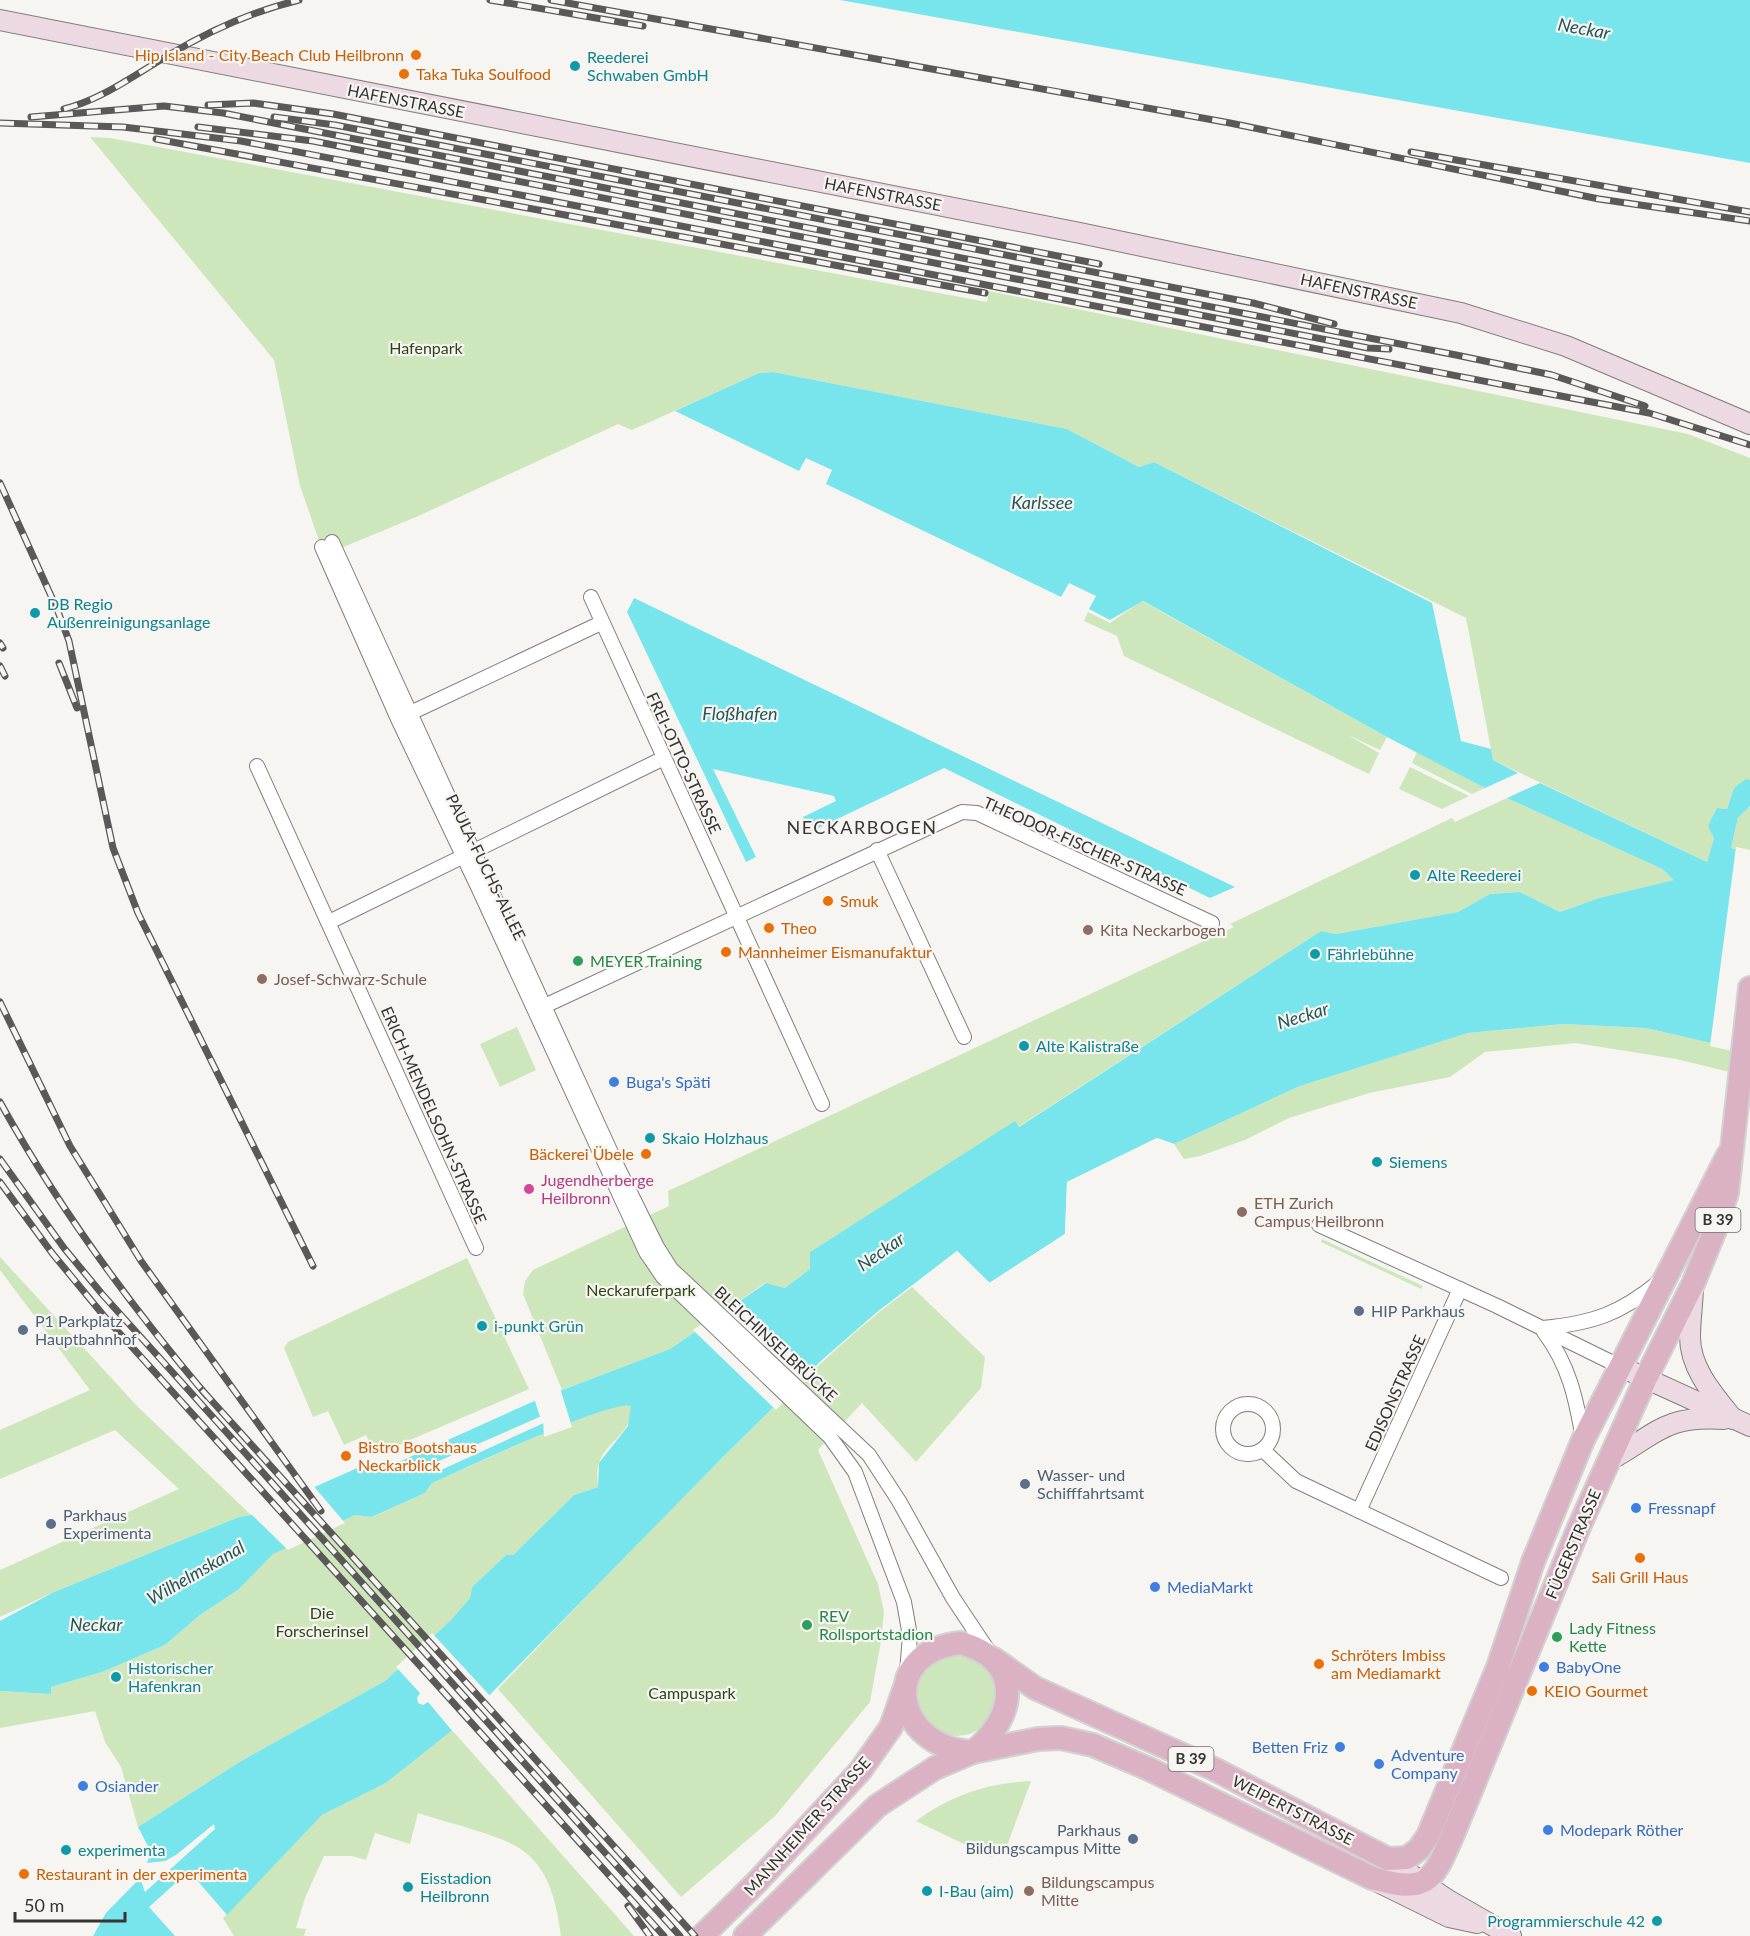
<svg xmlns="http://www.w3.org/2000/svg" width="1750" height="1936" font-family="Lato,sans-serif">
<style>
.green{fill:#cee6bc}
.water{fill:#78e5ec;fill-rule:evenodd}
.pier{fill:#f6f5f2}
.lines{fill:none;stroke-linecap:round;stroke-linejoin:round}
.street-casing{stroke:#807f7c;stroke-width:16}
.secondary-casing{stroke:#807f7c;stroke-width:22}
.primary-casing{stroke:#d3d2d2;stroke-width:26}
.street{stroke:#fff;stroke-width:14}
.secondary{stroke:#ecd9e2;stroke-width:20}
.primary{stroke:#dab2c4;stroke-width:22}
.rail-casing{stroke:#5a5958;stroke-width:7}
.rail{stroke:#f6f5f2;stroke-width:4.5;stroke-dasharray:14;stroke-linecap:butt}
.food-dot{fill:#e8710a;stroke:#f6f5f2;stroke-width:2}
.culture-dot{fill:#0f9aa8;stroke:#f6f5f2;stroke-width:2}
.education-dot{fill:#8d6e63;stroke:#f6f5f2;stroke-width:2}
.leisure-dot{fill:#2e9e5b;stroke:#f6f5f2;stroke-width:2}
.shop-dot{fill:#3f7fe0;stroke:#f6f5f2;stroke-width:2}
.hotel-dot{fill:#d1479c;stroke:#f6f5f2;stroke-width:2}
.service-dot{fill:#5c6f8a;stroke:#f6f5f2;stroke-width:2}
.labels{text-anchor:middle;stroke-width:4.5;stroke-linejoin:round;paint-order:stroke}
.shield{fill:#f6f5f2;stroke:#6f6e6c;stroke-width:1.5}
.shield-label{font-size:15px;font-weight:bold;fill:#353433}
.food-label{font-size:16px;fill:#c56008;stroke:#f6f5f2;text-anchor:start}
.culture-label{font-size:16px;fill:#0d838f;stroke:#f6f5f2;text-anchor:start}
.street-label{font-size:16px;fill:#353433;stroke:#f6f5f2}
.park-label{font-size:16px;fill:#2e4515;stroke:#f6f5f2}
.education-label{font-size:16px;fill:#785e54;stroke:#f6f5f2;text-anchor:start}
.leisure-label{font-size:16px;fill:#27864d;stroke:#f6f5f2;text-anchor:start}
.shop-label{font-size:16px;fill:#366cbe;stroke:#f6f5f2;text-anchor:start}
.hotel-label{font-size:16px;fill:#b23c85;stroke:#f6f5f2;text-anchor:start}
.service-label{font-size:16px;fill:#4e5e75;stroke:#f6f5f2;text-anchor:start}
.water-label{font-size:18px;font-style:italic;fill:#255658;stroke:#f6f5f2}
.neighbourhood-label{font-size:18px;letter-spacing:1.5px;fill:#383735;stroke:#f6f5f2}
</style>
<rect width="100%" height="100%" fill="#f6f5f2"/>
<g class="green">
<polygon points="90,137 110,138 987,302 989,291 1688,434 1750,458 1750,780 1734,788 1727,809 1717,808 1714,838 1707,862 1493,760 1466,618 1154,462 1139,467 1067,429 773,372 759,373 632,430 618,424 416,517 324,555 300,486 274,360"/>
<polygon points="1142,601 1387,737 1380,750 1348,735 1379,753 1369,774 1124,656 1117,636 1084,621 1088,612 1110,623"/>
<polygon points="1417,752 1485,788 1472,794 1412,763"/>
<polygon points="1410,767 1469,796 1442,809 1399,789"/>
<polygon points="1507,798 1662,869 1675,880 1599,898 1560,912 1520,892 1490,894 1458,912 1336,934 1321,931 1018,1127 1015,1122 810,1252 810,1269 785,1288 765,1283 670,1349 562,1390 523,1294 525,1281 533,1270 669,1206 668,1191 1234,927 1230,924 1452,818 1455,822"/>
<polygon points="1750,806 1750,853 1731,848 1738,818"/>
<polygon points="1563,1024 1646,1028 1750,1052 1750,1077 1676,1059 1576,1043 1485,1052 1450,1077 1369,1093 1289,1118 1245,1140 1200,1156 1184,1159 1174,1144 1300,1086 1468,1033"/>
<polygon points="517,1027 536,1070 500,1087 480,1044"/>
<polygon points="1322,1239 1423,1286 1421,1289 1321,1242"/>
<polygon points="0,1257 138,1407 251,1515 239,1517 54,1592 0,1617 0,1570 179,1489 115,1430 0,1479 0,1430 90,1390 0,1270"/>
<polygon points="467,1258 529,1389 375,1455 366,1435 344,1445 328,1411 313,1417 284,1348 288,1342"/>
<path d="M 912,1287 L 985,1357 L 981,1388 L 916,1462 L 862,1403 L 818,1450 L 878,1584 L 884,1612 L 881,1641 L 870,1702 L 775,1816 L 681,1897 L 498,1689 C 586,1597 674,1504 765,1416 C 813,1371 858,1326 912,1287 Z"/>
<path d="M 627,1403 L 631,1405 C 635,1432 606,1441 599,1463 C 596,1469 598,1480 598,1487 L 574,1495 L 513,1555 L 506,1555 L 472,1587 L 470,1598 L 451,1620 L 385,1681 L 241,1761 L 138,1827 L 121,1767 L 105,1742 L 95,1711 L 0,1728 L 0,1691 L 51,1694 L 51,1687 L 102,1672 L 165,1645 L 200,1615 L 238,1590 L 272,1554 L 355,1515 L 373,1517 L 425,1493 L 432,1483 L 551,1430 L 610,1407 Z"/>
<circle cx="957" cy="1696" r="40"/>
<path d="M 452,1730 L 634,1936 L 561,1936 C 557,1906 550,1869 522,1850 C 502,1835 444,1822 418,1813 L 410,1844 L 375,1833 L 366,1860 L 352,1856 L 324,1856 L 305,1898 L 296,1928 L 306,1929 L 304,1936 L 234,1936 L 223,1918 L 322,1815 L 386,1783 Z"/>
<path d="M 1031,1781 L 1005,1851 L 991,1857 L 916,1821 C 951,1795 988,1783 1031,1781 Z"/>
</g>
<g class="water">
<polygon points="840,0 1750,0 1750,163"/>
<polygon points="773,372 1067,429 1139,467 1154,462 1432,603 1461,741 1491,749 1493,760 1518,773 1485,788 1387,737 1143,601 1110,620 1089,609 1096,596 1069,583 1061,597 826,484 832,470 806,458 799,471 675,411 759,373"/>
<polygon points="634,598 1235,887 1210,898 944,768 810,832 803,817 836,801 834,796 713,769 756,857 746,862 627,612"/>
<path d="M 1746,779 L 1750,780 L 1750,806 L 1738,818 L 1731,848 L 1750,853 L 1750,1052 L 1646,1028 L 1563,1024 L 1468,1033 L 1300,1086 L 1174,1144 L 1157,1138 L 1067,1182 L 1065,1234 L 989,1283 L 957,1251 L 877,1312 L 823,1359 L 723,1457 L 465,1720 L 386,1783 L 322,1815 L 227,1915 L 189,1871 L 149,1907 L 175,1936 L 93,1936 L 106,1913 L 140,1878 L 145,1892 L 215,1829 L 214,1824 L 176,1855 L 165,1861 L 147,1863 L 151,1852 L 138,1827 L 241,1761 L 385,1681 L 451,1620 L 470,1598 L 472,1587 L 506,1555 L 513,1555 L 574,1495 L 598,1487 L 599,1463 L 628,1426 L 631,1406 C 614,1398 459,1471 432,1483 L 425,1493 L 372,1517 L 355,1515 L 273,1554 L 238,1590 L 200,1615 L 165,1645 L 102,1672 L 51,1687 L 51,1694 L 0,1691 L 0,1621 L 54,1592 L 239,1517 L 251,1515 L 371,1462 L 390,1466 L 541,1398 L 670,1349 L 766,1283 L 785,1288 L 810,1269 L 810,1252 L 1015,1121 L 1019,1127 L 1321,931 L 1336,934 L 1458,912 L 1490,894 L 1520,892 L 1560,912 L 1599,898 L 1674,880 L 1662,869 L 1507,798 L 1540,783 L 1707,862 L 1714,838 L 1708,826 L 1717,808 L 1727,809 L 1734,788 ZM 544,1415 L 546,1422 L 441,1470 L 423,1471 L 423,1468 Z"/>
</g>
<g class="pier">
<polygon points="1736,847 1750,850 1750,1055 1710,1046"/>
<polygon points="1157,1138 1174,1144 1170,1145 1157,1141 1070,1184 1067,1236 991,1285 987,1285 957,1255 937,1270 935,1268 957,1251 990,1283 1065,1234 1067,1182"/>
<polygon points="737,1299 813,1373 776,1410 693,1330"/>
<polygon points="560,1388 572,1427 544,1437 543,1419 541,1420 534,1398"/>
<polygon points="311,1483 345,1523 288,1550 249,1512"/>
<polygon points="432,1633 492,1698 454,1733 428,1702 423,1705 418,1703 417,1698 420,1693 396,1667"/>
</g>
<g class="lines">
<defs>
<g id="street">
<polyline points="332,542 618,1168 657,1247 671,1269 869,1455 899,1501 953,1598 989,1652"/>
<polyline points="322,547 398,719 478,887 646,1252 663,1277 830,1437 855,1472 904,1602 910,1636 907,1672"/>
<polyline points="591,597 822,1104"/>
<polyline points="402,717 601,623"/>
<polyline points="257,766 476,1248"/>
<polyline points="877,850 964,1037"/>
<polyline points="329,922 664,758"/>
<polyline points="538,1009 962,812 977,813 1212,923"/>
<polyline points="1319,1225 1497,1306 1621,1367"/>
<path d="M 1543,1328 C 1593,1323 1620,1314 1659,1282"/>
<path d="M 1544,1332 C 1569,1365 1576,1398 1583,1439"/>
<circle cx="1248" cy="1429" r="25"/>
<polyline points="1263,1450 1296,1481 1501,1578"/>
<polyline points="1359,1511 1460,1289"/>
</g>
<g id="secondary">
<polyline points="0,20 1080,233 1461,313 1566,346 1750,424"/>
<path d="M 1693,1285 C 1693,1302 1690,1319 1690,1337 C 1690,1369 1714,1395 1733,1419"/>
<polyline points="1621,1367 1750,1426"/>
<path d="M 1608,1461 C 1656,1435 1663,1415 1724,1419"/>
<polyline points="1388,1859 1448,1900 1511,1936"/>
<polyline points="1380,1883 1449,1917 1477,1923"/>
</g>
<g id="primary">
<path d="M 961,1643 C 1024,1661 1017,1717 973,1752 C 892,1748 878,1651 961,1643 Z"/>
<polyline points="994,1659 1035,1688 1214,1769 1388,1859 1407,1858 1419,1849 1428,1836 1498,1667 1533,1562 1583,1440 1728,1155"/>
<polyline points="702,1936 756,1883 860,1771 891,1727 904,1690"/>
<path d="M 745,1936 L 877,1806 L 935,1768 L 973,1752 L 1038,1739 L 1061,1738 L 1093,1745 L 1149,1769 L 1372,1878 C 1429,1895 1433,1880 1454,1832 L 1579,1527 L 1646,1378 L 1693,1284 L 1715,1230 L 1727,1193 L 1750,988"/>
</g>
</defs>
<use href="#street" class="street-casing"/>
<use href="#secondary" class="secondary-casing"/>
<use href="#primary" class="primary-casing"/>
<use href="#street" class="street"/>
<use href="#secondary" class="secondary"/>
<use href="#primary" class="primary"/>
<defs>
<g id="rail">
<polyline points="490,0 643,26"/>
<polyline points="551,0 1230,123 1599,199 1750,221"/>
<polyline points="208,105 253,103 333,114 1099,264"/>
<path d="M 64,109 C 103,99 134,75 169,55 C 209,31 254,11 299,0"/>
<polyline points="31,117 164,106 223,113 1456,355 1552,375 1645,406"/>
<polyline points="274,117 335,125 1253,303 1334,324"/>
<polyline points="0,123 123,127 241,141 1649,413 1750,445"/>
<polyline points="198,127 313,141 1368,348 1389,349"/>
<polyline points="156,139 985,293"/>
<polyline points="1411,152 1750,212"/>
<polyline points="0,483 57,609 69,641 113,848 138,913 313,1266"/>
<polyline points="0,643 3,648"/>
<polyline points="59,663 77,708"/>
<polyline points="0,666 5,676"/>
<polyline points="0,1002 70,1146 141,1261 321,1511"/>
<path d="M 0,1102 C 58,1207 130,1305 207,1396"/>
<polyline points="0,1159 64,1248 102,1294 680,1936"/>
<polyline points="0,1182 52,1253 104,1316 664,1936"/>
<polyline points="202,1390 695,1936"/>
<polyline points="628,1906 650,1936"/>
</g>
</defs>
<use href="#rail" class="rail-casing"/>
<use href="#rail" class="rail"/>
</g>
<g class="food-dot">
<circle cx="416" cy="55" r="6"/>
<circle cx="404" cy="74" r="6"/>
<circle cx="828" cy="901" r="6"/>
<circle cx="769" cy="928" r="6"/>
<circle cx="726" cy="952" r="6"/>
<circle cx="646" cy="1154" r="6"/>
<circle cx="346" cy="1456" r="6"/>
<circle cx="1640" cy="1558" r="6"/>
<circle cx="1319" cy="1664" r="6"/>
<circle cx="1532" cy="1691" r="6"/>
<circle cx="24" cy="1874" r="6"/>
</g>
<g class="culture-dot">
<circle cx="575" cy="66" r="6"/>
<circle cx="35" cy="613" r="6"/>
<circle cx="1415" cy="875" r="6"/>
<circle cx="1315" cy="954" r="6"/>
<circle cx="1024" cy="1046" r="6"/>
<circle cx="650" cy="1138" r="6"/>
<circle cx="1377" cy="1162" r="6"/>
<circle cx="482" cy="1326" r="6"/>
<circle cx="116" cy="1677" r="6"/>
<circle cx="66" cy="1850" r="6"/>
<circle cx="408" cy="1887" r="6"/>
<circle cx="927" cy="1891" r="6"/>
<circle cx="1657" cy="1921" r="6"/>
</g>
<g class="education-dot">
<circle cx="1088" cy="930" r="6"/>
<circle cx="262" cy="979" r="6"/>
<circle cx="1242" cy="1212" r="6"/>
<circle cx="1029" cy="1891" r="6"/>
</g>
<g class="leisure-dot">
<circle cx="578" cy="961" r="6"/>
<circle cx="807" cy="1625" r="6"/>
<circle cx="1557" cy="1637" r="6"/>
</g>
<g class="shop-dot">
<circle cx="614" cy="1082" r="6"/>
<circle cx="1636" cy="1508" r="6"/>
<circle cx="1155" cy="1587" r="6"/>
<circle cx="1544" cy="1667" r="6"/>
<circle cx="1340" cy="1747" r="6"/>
<circle cx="1379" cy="1764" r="6"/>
<circle cx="83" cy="1786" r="6"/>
<circle cx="1548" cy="1830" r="6"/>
</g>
<circle class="hotel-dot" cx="529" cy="1189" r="6"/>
<g class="service-dot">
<circle cx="1359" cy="1311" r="6"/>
<circle cx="23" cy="1330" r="6"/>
<circle cx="1025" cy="1484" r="6"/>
<circle cx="51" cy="1524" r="6"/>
<circle cx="1133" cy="1839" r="6"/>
</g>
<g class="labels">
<g class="shield">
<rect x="1695.5" y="1208" width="45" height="24" rx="4.5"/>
<rect x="1168.5" y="1747" width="45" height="24" rx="4.5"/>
</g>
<g class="shield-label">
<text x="1718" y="1225">B 39</text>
<text x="1191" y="1764">B 39</text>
</g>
<g class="food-label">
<text x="404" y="61" text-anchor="end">Hip Island - City Beach Club Heilbronn</text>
<text x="416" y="80">Taka Tuka Soulfood</text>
<text x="840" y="907">Smuk</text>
<text x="781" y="934">Theo</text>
<text x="738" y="958">Mannheimer Eismanufaktur</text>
<text x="634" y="1160" text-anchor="end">Bäckerei Übele</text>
<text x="358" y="1453">Bistro Bootshaus<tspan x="358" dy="18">Neckarblick</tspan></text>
<text x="1640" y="1583" text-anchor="middle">Sali Grill Haus</text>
<text x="1331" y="1661">Schröters Imbiss<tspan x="1331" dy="18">am Mediamarkt</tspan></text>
<text x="1544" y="1697">KEIO Gourmet</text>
<text x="36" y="1880">Restaurant in der experimenta</text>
</g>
<g class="culture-label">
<text x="587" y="63">Reederei<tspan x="587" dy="18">Schwaben GmbH</tspan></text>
<text x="47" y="610">DB Regio<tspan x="47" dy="18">Außenreinigungsanlage</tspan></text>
<text x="1427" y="881">Alte Reederei</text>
<text x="1327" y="960">Fährlebühne</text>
<text x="1036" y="1052">Alte Kalistraße</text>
<text x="662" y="1144">Skaio Holzhaus</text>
<text x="1389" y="1168">Siemens</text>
<text x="494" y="1332">i-punkt Grün</text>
<text x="128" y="1674">Historischer<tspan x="128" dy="18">Hafenkran</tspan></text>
<text x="78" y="1856">experimenta</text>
<text x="420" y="1884">Eisstadion<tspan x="420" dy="18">Heilbronn</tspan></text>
<text x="939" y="1897">I-Bau (aim)</text>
<text x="1645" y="1927" text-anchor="end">Programmierschule 42</text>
</g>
<g class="street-label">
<text transform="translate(406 101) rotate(11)" y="6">HAFENSTRASSE</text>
<text transform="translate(883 194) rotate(11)" y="6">HAFENSTRASSE</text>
<text transform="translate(1359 291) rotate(12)" y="6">HAFENSTRASSE</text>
<text transform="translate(684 763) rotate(65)" y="6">FREI-OTTO-STRASSE</text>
<text transform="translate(1085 846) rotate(24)" y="6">THEODOR-FISCHER-STRASSE</text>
<text transform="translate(486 867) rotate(64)" y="6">PAULA-FUCHS-ALLEE</text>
<text transform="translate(434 1115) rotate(66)" y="6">ERICH-MENDELSOHN-STRASSE</text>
<text transform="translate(776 1344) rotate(43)" y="6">BLEICHINSELBRÜCKE</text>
<text transform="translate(1395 1393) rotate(-66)" y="6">EDISONSTRASSE</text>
<text transform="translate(1573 1544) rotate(-67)" y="6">FÜGERSTRASSE</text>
<text transform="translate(1293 1810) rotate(27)" y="6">WEIPERTSTRASSE</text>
<text transform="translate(807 1826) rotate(-48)" y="6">MANNHEIMER STRASSE</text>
</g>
<g class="park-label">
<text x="426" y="354">Hafenpark</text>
<text x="641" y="1296">Neckaruferpark</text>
<text x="322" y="1619">Die<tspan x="322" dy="18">Forscherinsel</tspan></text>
<text x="692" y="1699">Campuspark</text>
</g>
<g class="education-label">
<text x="1100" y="936">Kita Neckarbogen</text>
<text x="274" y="985">Josef-Schwarz-Schule</text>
<text x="1254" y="1209">ETH Zurich<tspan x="1254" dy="18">Campus Heilbronn</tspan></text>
<text x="1041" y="1888">Bildungscampus<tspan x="1041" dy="18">Mitte</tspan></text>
</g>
<g class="leisure-label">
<text x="590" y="967">MEYER Training</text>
<text x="819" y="1622">REV<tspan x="819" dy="18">Rollsportstadion</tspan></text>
<text x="1569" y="1634">Lady Fitness<tspan x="1569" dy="18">Kette</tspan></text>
</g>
<g class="shop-label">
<text x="626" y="1088">Buga's Späti</text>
<text x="1648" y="1514">Fressnapf</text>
<text x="1167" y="1593">MediaMarkt</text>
<text x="1556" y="1673">BabyOne</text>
<text x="1328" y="1753" text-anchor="end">Betten Friz</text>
<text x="1391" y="1761">Adventure<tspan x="1391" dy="18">Company</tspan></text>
<text x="95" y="1792">Osiander</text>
<text x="1560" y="1836">Modepark Röther</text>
</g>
<g class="hotel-label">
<text x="541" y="1186">Jugendherberge<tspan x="541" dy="18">Heilbronn</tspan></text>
</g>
<g class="service-label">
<text x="1371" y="1317">HIP Parkhaus</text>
<text x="35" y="1327">P1 Parkplatz<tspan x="35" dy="18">Hauptbahnhof</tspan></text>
<text x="1037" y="1481">Wasser- und<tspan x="1037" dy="18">Schifffahrtsamt</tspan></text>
<text x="63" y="1521">Parkhaus<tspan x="63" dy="18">Experimenta</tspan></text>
<text x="1121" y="1836" text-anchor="end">Parkhaus<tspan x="1121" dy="18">Bildungscampus Mitte</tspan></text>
</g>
<g class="water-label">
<text transform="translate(1584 29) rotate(10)" y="6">Neckar</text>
<text x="1042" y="509">Karlssee</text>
<text x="740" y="720">Floßhafen</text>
<text transform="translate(1303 1016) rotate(-17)" y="6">Neckar</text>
<text transform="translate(881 1252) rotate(-35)" y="6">Neckar</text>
<text transform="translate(196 1573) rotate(-30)" y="6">Wilhelmskanal</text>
<text x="96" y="1631">Neckar</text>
</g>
<g class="neighbourhood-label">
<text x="862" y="834">NECKARBOGEN</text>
</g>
</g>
<path d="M15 1912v9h110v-9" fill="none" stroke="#353433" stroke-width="3"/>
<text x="24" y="1912" font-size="18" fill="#353433" stroke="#f6f5f2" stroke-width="4.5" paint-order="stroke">50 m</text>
</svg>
